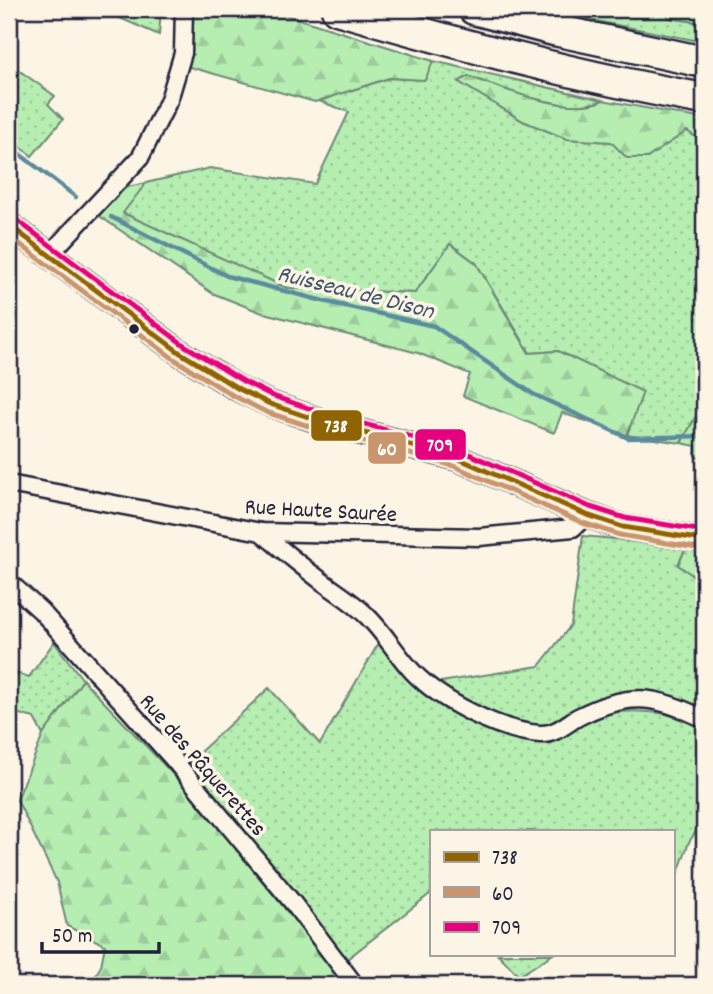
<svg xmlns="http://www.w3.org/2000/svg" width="713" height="994" font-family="Dekko,sans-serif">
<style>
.grass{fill:url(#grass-dots);stroke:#6c8876;stroke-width:2}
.forest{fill:url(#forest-firs);stroke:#6c8876;stroke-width:2}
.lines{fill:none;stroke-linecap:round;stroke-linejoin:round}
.stream{stroke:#5c8a9e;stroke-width:4.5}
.street-casing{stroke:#22223b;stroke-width:21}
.secondary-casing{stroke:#22223b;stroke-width:28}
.highway-casing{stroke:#22223b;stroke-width:35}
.street{stroke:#fcf5e5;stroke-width:16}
.secondary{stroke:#fcf5e5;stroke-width:23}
.highway{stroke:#fcf5e5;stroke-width:30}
.bus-1-casing{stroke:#fcf5e5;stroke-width:10}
.bus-2-casing{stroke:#fcf5e5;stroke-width:10}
.bus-3-casing{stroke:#fcf5e5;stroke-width:10}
.bus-1{stroke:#916403;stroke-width:5}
.bus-2{stroke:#c9956d;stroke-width:5}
.bus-3{stroke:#e5007d;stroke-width:5}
.bus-dot{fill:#22223b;stroke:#fcf5e5;stroke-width:2.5}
.labels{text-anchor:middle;stroke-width:7;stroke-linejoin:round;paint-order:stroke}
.street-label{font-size:23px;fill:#22223b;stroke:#fcf5e5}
.water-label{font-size:24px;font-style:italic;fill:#3f566d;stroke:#fcf5e5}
.line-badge{stroke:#fcf5e5;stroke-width:2.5}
.badge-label{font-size:19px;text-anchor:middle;font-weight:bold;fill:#fff}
</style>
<defs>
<pattern id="grass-dots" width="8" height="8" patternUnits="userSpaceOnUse" patternTransform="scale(1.75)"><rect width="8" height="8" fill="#b6eeb2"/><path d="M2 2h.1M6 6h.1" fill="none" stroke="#9ccc9a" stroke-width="1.8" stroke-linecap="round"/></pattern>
<pattern id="forest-firs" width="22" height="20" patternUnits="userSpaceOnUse" patternTransform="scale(1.75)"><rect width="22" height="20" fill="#b6eeb2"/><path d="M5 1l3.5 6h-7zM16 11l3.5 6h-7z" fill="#9ccc9a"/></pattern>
</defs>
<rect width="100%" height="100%" fill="#fcf5e5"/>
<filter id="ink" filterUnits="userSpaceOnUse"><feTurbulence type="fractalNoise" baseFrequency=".0143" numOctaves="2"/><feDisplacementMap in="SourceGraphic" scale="14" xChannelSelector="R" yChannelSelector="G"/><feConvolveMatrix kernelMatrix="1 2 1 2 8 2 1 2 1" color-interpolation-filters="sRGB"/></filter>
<g filter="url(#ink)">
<g class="grass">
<polygon points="99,9 161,9 159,35"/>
<polygon points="534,9 566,9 601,15 604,9 665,9 670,18 704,23 704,42"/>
<path d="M 433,61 L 603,100 C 572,117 500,88 468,76 L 459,82 L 523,121 L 567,139 L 611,142 L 647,158 L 687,130 L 704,143 L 704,408 L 699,411 L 681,443 L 627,435 L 642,392 L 558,351 L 530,353 L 476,263 L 450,244 L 415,293 L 287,288 L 122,213 L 146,183 L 210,168 L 315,184 L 349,112 L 319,101 L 389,78 L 425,80 Z"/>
<polygon points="10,64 55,96 48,104 63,119 32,156 9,138"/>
<polygon points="583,536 687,546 678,565 704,583 704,713 652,696 548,730 515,726 428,684 539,666 571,625"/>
<path d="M 381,639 C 392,653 411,684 424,694 C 435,704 516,740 531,741 C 552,744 586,718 606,714 C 635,708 681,712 704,729 L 704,819 L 689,842 L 673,887 L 673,831 L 431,831 L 431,893 L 342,963 L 188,763 L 269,688 L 320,744 Z"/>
<polygon points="54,642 83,680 43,735 34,718 16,713 9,713 9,671 29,677"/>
<polygon points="498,954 553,954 519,976"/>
</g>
<g class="forest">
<polygon points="194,9 267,9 433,61 425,80 389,78 315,102 186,66"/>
<polygon points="665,9 704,9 704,23 669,18"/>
<path d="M 468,76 C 500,88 572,117 603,100 L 704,119 L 704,143 L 687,131 L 647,158 L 627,158 L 611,142 L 567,139 L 523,121 L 459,82 Z"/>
<polygon points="146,183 123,213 287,288 415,293 450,244 476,263 529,353 558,351 643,392 627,435 562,413 554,433 463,396 470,374 418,353 260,312 212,293 98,215 118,189"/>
<polygon points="704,408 704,461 695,456 696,446 681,443 699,411"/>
<polygon points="687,546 704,549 704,583 678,565"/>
<polygon points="83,680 186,788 348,985 90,985 101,966 105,945 67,926 57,882 17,800 43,735"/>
</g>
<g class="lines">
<g class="stream">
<polyline points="9,146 76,197"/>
<polyline points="111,217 227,276 323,301 434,326 533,394 628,438 704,436"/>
</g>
<defs>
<g id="street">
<polyline points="49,255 140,158 169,100 183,53 184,9"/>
<polyline points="9,484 261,532 479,537 573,528 587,515"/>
<path d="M 261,532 C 279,547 296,562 315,576 C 331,589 351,600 366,615 C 384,632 396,654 413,672 C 441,701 499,731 540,734 C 555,735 566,724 578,717 C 629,691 654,695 704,719"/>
<polyline points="9,582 41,611 173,759 293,903 355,985"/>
</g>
<polyline id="secondary" points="9,225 179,352 239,389 270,404 320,421 457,458 587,515 623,527 704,540"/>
<g id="highway">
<path d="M 337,9 C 458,44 580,77 704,99"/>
<polyline points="474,9 554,30 704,62"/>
</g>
</defs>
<use href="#street" class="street-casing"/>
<use href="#secondary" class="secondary-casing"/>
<use href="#highway" class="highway-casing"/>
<use href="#street" class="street"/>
<use href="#secondary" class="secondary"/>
<use href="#highway" class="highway"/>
<defs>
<polyline id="bus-1" points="9,225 179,352 239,389 270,404 320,421 457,458 587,515 623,527 704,540"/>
<polyline id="bus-2" points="9,236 174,359 234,396 266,412 318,429 454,466 583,523 620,535 703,549"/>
<polyline id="bus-3" points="14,218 184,345 243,381 273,396 323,413 460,450 590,507 625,518 704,531"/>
</defs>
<use href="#bus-1" class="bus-1-casing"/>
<use href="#bus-2" class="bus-2-casing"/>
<use href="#bus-3" class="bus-3-casing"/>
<use href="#bus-1" class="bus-1"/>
<use href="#bus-2" class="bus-2"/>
<use href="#bus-3" class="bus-3"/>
</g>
</g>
<circle class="bus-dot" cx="134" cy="329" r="6"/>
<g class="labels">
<g class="street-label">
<text transform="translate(321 509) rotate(3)" y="8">Rue Haute Saurée</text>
<text transform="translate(204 764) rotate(49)" y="8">Rue des Pâquerettes</text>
</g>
<g class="water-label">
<text transform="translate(356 291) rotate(14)" y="8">Ruisseau de Dison</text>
</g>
</g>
<g class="line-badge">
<rect x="310" y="409" width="53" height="33" rx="7" fill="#916403"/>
<rect x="414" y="428" width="53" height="33" rx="7" fill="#e5007d"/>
<rect x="367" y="431" width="40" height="34" rx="7" fill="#c9956d"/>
</g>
<g class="badge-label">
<text x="336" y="432">738</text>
<text x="440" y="451">709</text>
<text x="387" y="455">60</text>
</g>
<rect width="713" height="994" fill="none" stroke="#fcf5e5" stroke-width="35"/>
<rect x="18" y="18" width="678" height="959" fill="none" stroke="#22223b" stroke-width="2.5" filter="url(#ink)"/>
<rect x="430" y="830" width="245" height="126" fill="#fcf5e5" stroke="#a5a1a1" stroke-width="2"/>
<rect x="444" y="852" width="35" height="10" fill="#916403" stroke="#a5a1a1" stroke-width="2"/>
<text x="492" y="864" font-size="21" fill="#22223b">738</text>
<rect x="444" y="887" width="35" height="10" fill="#c9956d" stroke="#a5a1a1" stroke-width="2"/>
<text x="492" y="900" font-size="21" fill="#22223b">60</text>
<rect x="444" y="922" width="35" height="10" fill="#e5007d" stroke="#a5a1a1" stroke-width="2"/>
<text x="492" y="934" font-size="21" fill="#22223b">709</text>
<path d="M42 942v10h117v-10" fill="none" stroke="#22223b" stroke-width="3.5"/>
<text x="52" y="942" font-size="21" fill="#22223b" stroke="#fcf5e5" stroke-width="5" paint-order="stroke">50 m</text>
</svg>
